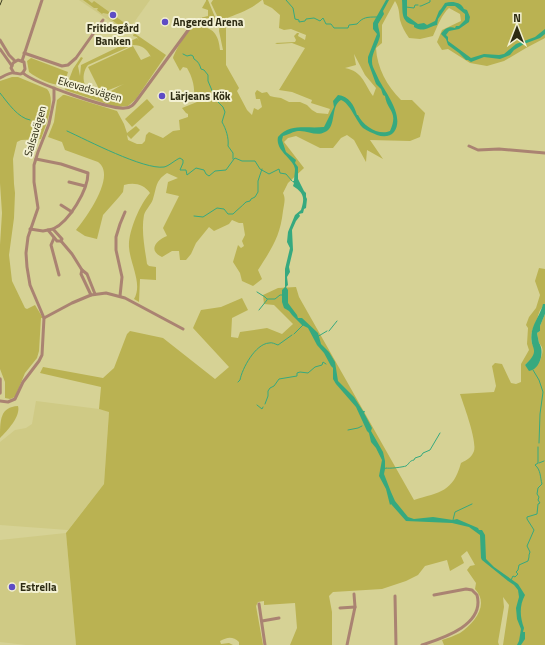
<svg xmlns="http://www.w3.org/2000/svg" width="545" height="645" font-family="'Titillium Web',sans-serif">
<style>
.built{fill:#cfca85}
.green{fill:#bab252;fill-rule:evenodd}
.water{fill:#36a97f}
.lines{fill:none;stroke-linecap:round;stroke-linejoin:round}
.stream{stroke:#36a97f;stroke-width:1}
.minor{stroke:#aa8372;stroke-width:3}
.tertiary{stroke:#aa8372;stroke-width:3.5}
.tram{stroke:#3f3d21;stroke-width:1}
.poi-dot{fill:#5e4cc5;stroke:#f3f1d3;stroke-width:1.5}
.labels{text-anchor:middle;stroke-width:4;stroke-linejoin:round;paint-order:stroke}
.poi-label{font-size:11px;font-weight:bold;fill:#2d2b13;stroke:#f3f1d3;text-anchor:start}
.street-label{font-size:11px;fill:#2d2b13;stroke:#f3f1d3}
</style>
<rect width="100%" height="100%" fill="#d6d295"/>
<g class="built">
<polygon points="79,0 150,0 130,28 123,30"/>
<polygon points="36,401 99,409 109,411 104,484 68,530 0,525 0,442 15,430 26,428 32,424"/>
<polygon points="66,533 76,645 26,645 0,642 0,540"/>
</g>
<g class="green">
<polygon points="83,0 88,0 92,3 94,1 126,24 123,28 109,18 108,14 103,13 102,14 97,10 98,8 94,8"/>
<polygon points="206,0 208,0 217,22 217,26 215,28 203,25 193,26 192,25 196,19 208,16 208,10 202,8 206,1"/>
<path d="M 213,0 L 262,0 C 250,10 238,14 224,19 L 226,22 L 226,65 L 239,88 L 237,91 L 247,110 L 252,115 L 254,108 L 258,110 L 262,107 L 260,99 L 256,99 L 255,93 L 257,90 L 262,93 L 267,92 L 270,96 L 274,97 L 281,98 L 289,102 L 300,102 L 307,105 L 312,110 L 317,113 L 328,114 L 330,109 L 311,103 L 312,100 L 292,92 L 279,90 L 305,48 L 292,43 L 277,44 L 275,43 L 295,42 L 296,40 L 294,36 L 297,33 L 299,33 L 298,36 L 305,40 L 306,35 L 291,29 L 284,30 L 279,28 L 280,15 L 272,8 L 264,4 L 263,0 L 545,0 L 545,38 L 526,48 L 504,61 L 487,66 L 470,63 L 448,49 L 442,50 L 437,42 L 442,30 L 461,21 L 460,14 L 449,8 C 442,14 437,27 433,36 L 420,39 L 409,38 C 405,32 402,27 400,20 C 399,12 399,7 395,1 L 382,25 L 382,43 L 376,48 C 377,68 387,86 401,100 L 412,100 L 425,113 L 420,137 L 410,141 L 370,140 L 383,159 L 367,150 L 366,162 L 354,140 L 347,135 L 341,138 L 333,148 L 320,148 L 296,136 L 288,138 L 284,142 L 304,168 L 288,183 L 283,193 C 286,199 284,204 283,211 C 280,237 272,248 258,270 L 262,279 L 253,286 L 242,281 L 240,273 L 233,262 L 238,245 L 241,248 L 244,246 L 242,241 L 245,235 L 243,223 L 239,223 L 232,220 L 229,224 L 214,231 L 209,227 L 196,243 L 191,254 L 186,260 L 180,260 L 179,251 L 172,251 L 162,257 C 147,250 157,240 167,236 L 163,228 L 179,196 L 166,193 L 168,182 L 178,178 L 167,173 C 155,181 157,187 153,199 C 151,205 146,209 144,215 C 141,231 145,249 147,264 L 149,266 L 156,267 L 156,280 L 140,279 L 139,302 L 134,299 C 143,284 130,264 129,247 C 128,232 140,204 150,193 C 144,184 134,182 124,185 L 123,192 L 119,197 L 103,215 L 97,239 L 85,236 L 76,230 C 86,218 117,175 98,162 L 65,150 L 62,142 L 48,137 L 54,122 L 57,100 L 63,95 L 65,95 L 117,111 L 124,124 L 127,133 L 136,126 L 140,130 L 131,139 L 127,135 L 128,140 L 137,144 L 142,144 L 145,141 L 146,135 L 149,132 L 163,138 L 173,131 L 180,130 L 179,120 L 188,117 L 188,114 L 186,113 L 182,108 L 197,102 L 194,99 C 195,88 193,78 187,68 L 183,67 L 180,71 L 173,58 C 175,51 185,34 191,29 C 194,27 197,27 200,27 C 215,27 219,38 220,50 L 223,50 L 219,31 L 220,22 L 211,3 ZM 354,54 L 365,75 L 376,88 L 373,96 C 363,82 363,72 345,68 L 356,65 Z"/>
<path d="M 134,33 L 166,55 L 136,99 L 128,106 L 116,107 L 65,90 L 73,69 L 81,57 L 83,58 L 78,66 L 80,76 L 81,65 L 137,38 L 139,41 L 137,37 L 133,36 ZM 133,45 C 142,45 147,49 151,57 L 150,56 L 141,60 L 133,46 L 88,67 L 101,93 L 124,84 C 117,87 108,94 101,94 C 84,95 79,76 88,65 Z"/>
<path d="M 31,58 L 68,72 L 64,85 C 53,86 38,79 29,72 L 27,61 Z"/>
<path d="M 12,77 L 18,77 L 47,89 C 57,100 45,127 41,139 L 21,140 L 17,142 L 13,159 L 14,184 L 15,193 L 14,218 L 9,255 L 12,281 L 25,308 L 27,309 L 35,305 L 43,318 L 41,318 L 39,351 L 37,358 L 25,373 L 15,397 L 10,399 L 5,398 L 5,382 L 0,369 L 0,245 L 2,213 L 0,183 L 0,81 Z"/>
<polygon points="147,99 154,107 132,127 125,119"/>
<path d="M 539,268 L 545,269 L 545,304 L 543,305 C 542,309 540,309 539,313 C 538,315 538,317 537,319 C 533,330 527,337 535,349 L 534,356 L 525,365 L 528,368 L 540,361 C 542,354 545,349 539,343 L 537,333 L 540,331 L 540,326 L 545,314 L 545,645 L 503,645 L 509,605 L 503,597 L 504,607 L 498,642 L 499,645 L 444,645 L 442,640 C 448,638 454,636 460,633 C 474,623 490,605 475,589 L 476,583 L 467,570 L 470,566 L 475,565 L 467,551 L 461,556 L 464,563 L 450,571 L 447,560 L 425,566 L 418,575 L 406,581 L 382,589 L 333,592 L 329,596 L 332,612 L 332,645 L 290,645 L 297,628 L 295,603 L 264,605 L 264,601 L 258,602 L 256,606 L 263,645 L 239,645 L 239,642 C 233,636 227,637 220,641 L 221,644 L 229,643 L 233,645 L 76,645 L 66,533 L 104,484 L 109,412 L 99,409 L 101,387 L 40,373 L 43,367 L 103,378 L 114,368 L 127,334 L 130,331 L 163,338 L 215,379 L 229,367 L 193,328 L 201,310 L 221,307 L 242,298 L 248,310 L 232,318 L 231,337 L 238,338 L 240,332 L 267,328 L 282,334 L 293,324 L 274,305 L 264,304 L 263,295 L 278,288 L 296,287 L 299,297 L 414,500 C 440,492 453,492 461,463 C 467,460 472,457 474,451 C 477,440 464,406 460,394 L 494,392 L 496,386 L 492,366 L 495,363 L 502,364 L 511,383 L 516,384 L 521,382 L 521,364 L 529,350 L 527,344 L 528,328 L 526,325 L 529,317 L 536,308 L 540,295 L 535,281 Z"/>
<path d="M 18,406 C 21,416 7,431 0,438 C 0,420 0,407 18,406 Z"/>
</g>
<g class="water">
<path d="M 386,0 L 389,0 L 383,11 L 384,14 L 378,24 C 378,28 380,32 380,36 C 378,46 369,56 373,67 C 375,71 377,76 379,80 C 386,93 405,117 394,132 C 390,137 383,137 377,135 C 373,133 367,131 363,128 C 356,121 350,103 341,100 C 330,106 337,127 325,132 C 316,137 308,130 298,131 C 294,131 288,135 283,136 L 282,140 L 286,152 L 296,160 L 295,163 L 298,167 L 298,179 L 304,191 L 306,193 L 306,197 L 307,199 L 306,208 L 304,209 L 303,213 L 299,214 L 300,216 L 296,221 L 292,230 L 293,250 L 289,267 L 290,272 L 287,277 L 288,285 L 286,287 L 288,290 L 288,303 L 297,315 L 298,318 L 302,318 L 318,333 L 321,344 L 329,352 L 335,362 L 338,381 L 354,397 L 363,411 L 365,411 L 364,413 L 372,428 L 371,431 L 383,452 L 385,461 L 385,468 L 387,469 L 385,469 L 384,474 L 391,492 L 395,501 L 408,517 L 414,519 L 433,517 L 453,520 L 457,519 L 478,528 L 479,530 L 482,530 L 485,535 L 486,559 L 494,567 L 518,584 L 525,595 C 519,606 520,617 524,628 L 523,632 L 525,632 L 525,639 L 521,645 L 517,645 L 519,641 L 521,629 L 517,619 L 516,608 L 519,597 L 518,590 L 514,585 L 508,581 L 482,560 L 481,558 L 480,535 L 469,527 L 452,523 L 406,521 L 391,504 L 390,505 L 386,489 L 379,476 L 382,460 L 376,448 L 371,442 L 369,433 L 367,431 L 356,407 L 336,384 L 333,379 L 333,368 L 331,366 L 324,353 L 317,345 L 308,328 L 302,325 L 292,315 L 289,311 L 284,308 L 282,302 L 282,290 L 285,287 L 285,269 L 290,248 L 287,242 L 288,232 L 295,215 L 301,210 C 305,198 304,193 293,186 L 294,183 L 292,181 L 294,181 C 294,178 295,172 295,169 C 294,159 275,151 278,137 C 290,123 307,129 324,127 L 334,107 L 333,101 L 338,95 C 349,96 354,105 357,115 L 358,115 C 363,126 379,136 390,131 C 399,111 387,111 385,96 L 383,95 L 381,89 L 376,84 L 368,62 L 368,57 L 377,34 L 373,29 L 373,23 Z"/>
<path d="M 402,0 L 407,0 L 407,16 L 418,24 L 424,23 L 427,25 L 435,21 L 439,11 L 441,9 L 445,3 C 452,1 461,2 464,9 L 467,10 L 470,17 L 469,22 L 459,29 L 449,31 L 446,35 L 448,37 L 448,41 L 471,58 L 484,54 L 499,55 L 504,54 L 516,44 L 535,37 L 545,29 L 545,34 L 540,38 L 524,44 L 514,50 L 510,55 L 500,59 L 484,57 L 471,62 L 468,60 L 466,60 L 459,53 L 448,45 L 446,39 L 441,34 C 444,29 449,26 455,28 L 456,26 L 459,26 L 465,20 L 465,14 L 455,6 L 447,6 L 438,19 L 437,25 C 428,27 424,33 414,27 L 414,25 C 400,22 403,11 402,0 Z"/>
<path d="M 543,304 L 545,304 L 545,314 L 540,326 L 540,331 L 537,333 L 539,343 C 545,351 540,370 529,371 L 525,365 C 543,348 528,350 532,331 C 534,322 541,313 543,304 Z"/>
</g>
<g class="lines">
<g class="stream">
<path d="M 286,0 L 293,8 L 295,19 L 299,20 L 299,22 L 305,21 L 306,19 L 314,18 L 320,21 L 323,18 L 326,24 L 331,24 L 334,28 L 348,28 L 349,25 L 357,24 C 363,17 367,17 377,17"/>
<polyline points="420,6 421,6 430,2 430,0"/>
<polyline points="406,7 414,8 415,5 418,5"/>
<path d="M 183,54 L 187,56 L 191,55 L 193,56 L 194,59 C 198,61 200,65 201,69 L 204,70 L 208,75 L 208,81 L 216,100 L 223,107 L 225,112 L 222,122 C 226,129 229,138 228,146 L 233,153 L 233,159"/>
<path d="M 0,93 C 8,103 18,118 30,120"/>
<path d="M 67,131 C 87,140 144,170 164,167 C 169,166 175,160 180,158 L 183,160 L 183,163 L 180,170 L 186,170 L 187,175 L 196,168 L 204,170 L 206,174 L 209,176 L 215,171 L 226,170 L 234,159 L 235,158 L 242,161 L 255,161 L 260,169 L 269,174 L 279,169 L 280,173 L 286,174 L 292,181"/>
<path d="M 194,216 L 203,217 L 217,208 L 224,209 L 228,214 L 233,214 C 237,210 241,207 246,202 L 250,201 L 251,199 L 255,197 L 258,192 L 258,181 L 262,169"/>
<polyline points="257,292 265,297 267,299"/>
<polyline points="267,299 275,299 280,295 283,295"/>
<polyline points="259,310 267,300"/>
<polyline points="329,331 337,321"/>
<polyline points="294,334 303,325"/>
<polyline points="317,337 327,331"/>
<polyline points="533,370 539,380 543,392 540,414 539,443"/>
<path d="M 238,382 L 240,380 C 242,369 255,344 269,343 C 272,342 275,344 278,345 L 292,335"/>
<polyline points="265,404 268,396 268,391 270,388 274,386 279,379 297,376 297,373 300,372 308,373 315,367 322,365 323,362 326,364"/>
<polyline points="257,405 262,409 263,407"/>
<polyline points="348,430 358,428 362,426"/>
<polyline points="539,463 544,461"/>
<path d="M 386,468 C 389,469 403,467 406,466 C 410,463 409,461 414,460 L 415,458 L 421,456 L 423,453 L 430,450 L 440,433"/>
<polyline points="453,520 455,512 472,504"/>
<path d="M 511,580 L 513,576 L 515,577 L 518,574 L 516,572 L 518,570 L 519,565 L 528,561 L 529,557 L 529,555 L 530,552 L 527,546 L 534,530 L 527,519 L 527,517 L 537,514 L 538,504 L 540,503 L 538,500 L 539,497 L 537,494 L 538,488 L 542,484 C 540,477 541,470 535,465 L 538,463 L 538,447"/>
</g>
<g class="minor">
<polyline points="0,40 9,55 15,61"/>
<polyline points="0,49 12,66"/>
<polyline points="24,53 62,66 68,65 76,58 103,20"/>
<polyline points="22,61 42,0"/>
<path d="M 23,73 C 34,83 111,110 125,108 C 131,108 134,104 137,100 L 189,29"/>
<path d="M 0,78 C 4,76 10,72 14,73 C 20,73 21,77 25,69 L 24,62 L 18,60 L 13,63 L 11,68 L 14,73"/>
<polyline points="469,146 478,150 499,149 545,153"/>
<path d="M 36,159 L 61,164 L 88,173 C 88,190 69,222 53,229"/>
<polyline points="69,182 85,186"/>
<polyline points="61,205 72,212"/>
<polyline points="30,229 43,231 53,229 62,239 61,241 72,254 82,270"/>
<polyline points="48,230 57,241 61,241"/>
<polyline points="54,238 51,245 59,275"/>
<polyline points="91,295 81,274 82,270 87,274 95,294"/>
<polyline points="120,296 122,277 116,250 116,237 120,224 125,212"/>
<polyline points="44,318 30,285 27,267 26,253 28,237 38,208 34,182 34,165 38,152 49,124 54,100 54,88"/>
<polyline points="0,401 8,402 15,399 23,382 39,361 42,355 44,318 72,303 91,295 106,293 125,298 183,329"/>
<polyline points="395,596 396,645"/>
<polyline points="259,604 265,645"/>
<polyline points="340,608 355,607"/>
<polyline points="262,621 279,618"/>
<polyline points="347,645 355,607 354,594"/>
<path d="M 422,645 C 443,638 485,625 477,595 L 472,590 L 466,589 L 434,595"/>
</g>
<polyline class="tertiary" points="0,379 0,393"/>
<polyline class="tram" points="0,5 2,0"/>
</g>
<g class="poi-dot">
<circle cx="113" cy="15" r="4"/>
<circle cx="165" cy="22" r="4"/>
<circle cx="162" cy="96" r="4"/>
<circle cx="12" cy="587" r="4"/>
</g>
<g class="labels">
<g class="poi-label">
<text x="173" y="26">Angered Arena</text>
<text x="113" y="32" text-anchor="middle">Fritidsgård<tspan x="113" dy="13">Banken</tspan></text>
<text x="170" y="100">Lärjeans Kök</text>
<text x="20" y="591">Estrella</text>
</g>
<g class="street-label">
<text transform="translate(90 89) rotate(16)" y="4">Ekevadsvägen</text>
<text transform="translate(35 131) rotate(-73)" y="4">Salsavägen</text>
</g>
</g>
<g transform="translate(517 28)" stroke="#f3f1d3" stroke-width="3" paint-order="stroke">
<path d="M0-3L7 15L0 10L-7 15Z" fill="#2d2b13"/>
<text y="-6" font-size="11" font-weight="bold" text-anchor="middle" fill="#2d2b13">N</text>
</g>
</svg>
